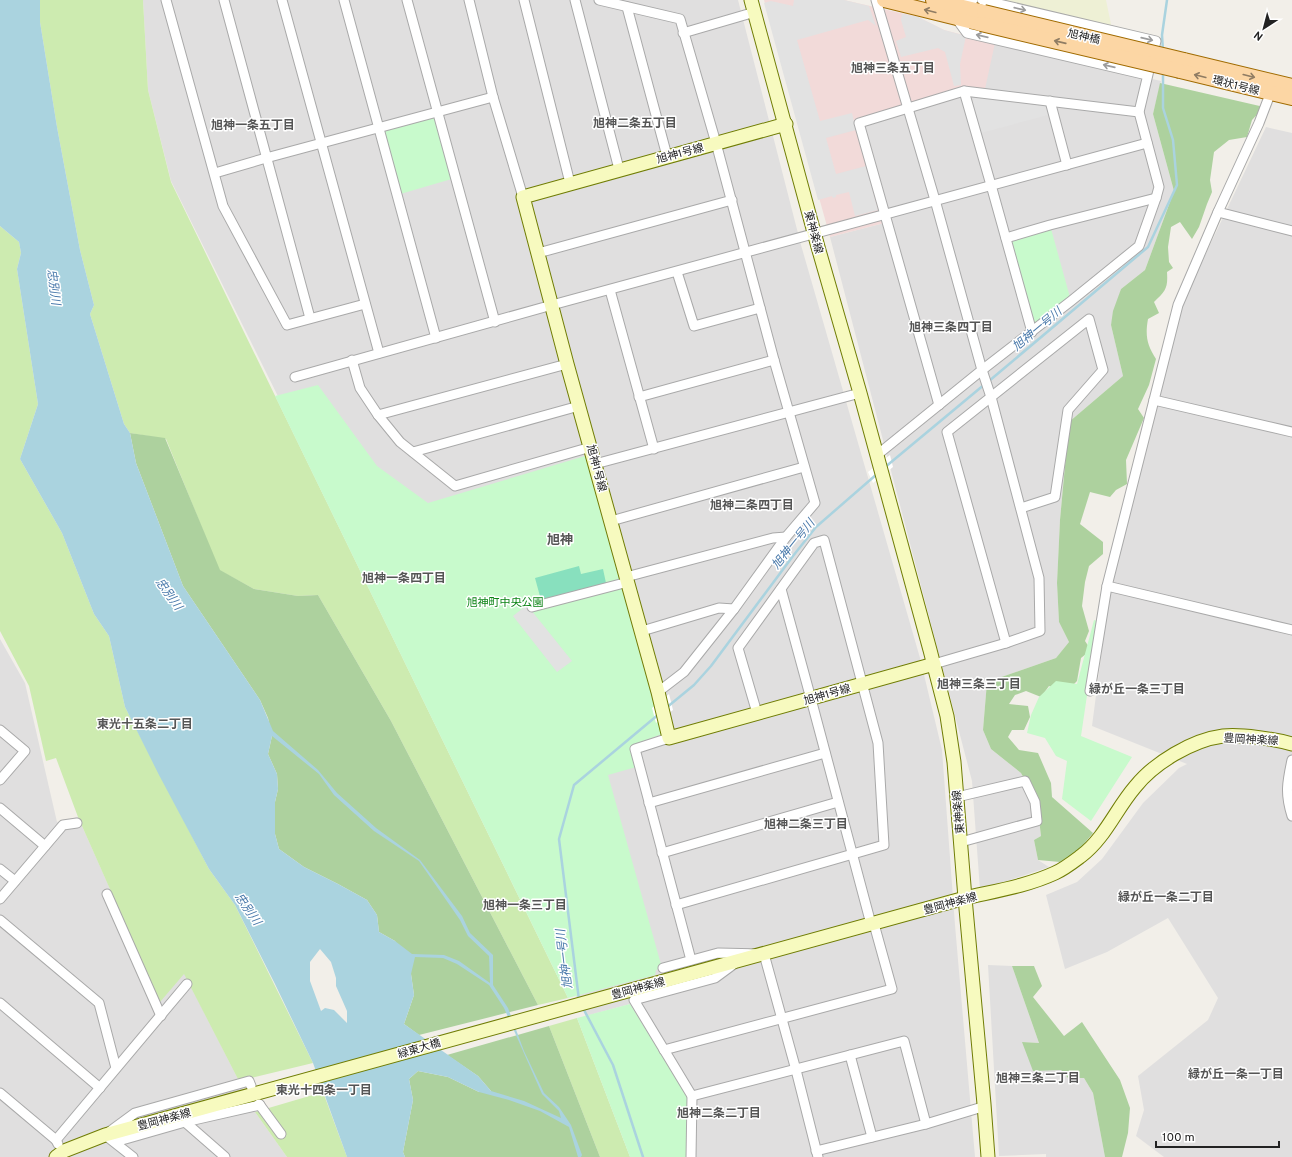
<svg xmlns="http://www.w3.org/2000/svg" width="1292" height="1157" font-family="Overpass,'Noto Sans JP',sans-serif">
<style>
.residential{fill:#e0dfdf}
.commercial{fill:#f2dad9}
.farmland{fill:#eef0d5}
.grass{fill:#cdebb0}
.forest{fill:#add19e}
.park{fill:#c8facc}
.pitch{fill:#88e0be}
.parking{fill:#e2e2e2}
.water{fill:#aad3df;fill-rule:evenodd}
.pier{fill:#fff}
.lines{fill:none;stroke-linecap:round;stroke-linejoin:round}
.stream{stroke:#aad3df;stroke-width:2.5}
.street-casing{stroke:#a9a9a9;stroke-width:11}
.secondary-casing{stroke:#707d05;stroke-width:15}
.primary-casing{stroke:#a06b00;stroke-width:16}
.street{stroke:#fff;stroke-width:9}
.secondary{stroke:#f7fabf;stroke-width:13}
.primary{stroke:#fcd6a4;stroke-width:14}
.primary-bridge-casing{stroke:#a06b00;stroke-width:16;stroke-linecap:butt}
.primary-bridge{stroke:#fcd6a4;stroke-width:14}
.oneway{stroke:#9c9c9c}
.oneway2{stroke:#8f7c63}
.labels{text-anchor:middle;stroke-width:3;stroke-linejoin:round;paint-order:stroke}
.street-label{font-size:11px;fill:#222;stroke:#fff}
.park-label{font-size:11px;fill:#0c8416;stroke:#fff}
.neighbourhood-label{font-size:12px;font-weight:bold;fill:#555;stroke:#fff}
.water-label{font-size:12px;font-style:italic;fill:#4a7aab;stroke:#fff}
.quarter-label{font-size:13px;font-weight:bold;fill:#555;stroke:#fff}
</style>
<rect width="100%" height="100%" fill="#f2efe9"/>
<g class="residential">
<polygon points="143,0 738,0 801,245 920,658 942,750 955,925 975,1157 686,1157 688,1098 630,1004 586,1016 171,181 148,90"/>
<polygon points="995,43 1161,81 1153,114 1174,191 1145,270 1121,289 1111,325 1123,376 1069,422 1060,520 1057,583 1059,622 1069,642 1056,658 987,682 983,730 991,749 1021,773 1037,802 1041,836 1034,840 1038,860 1049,867 980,890 972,781 830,237 892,221 865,125"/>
<polygon points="1266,127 1292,133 1292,1157 1164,1157 1136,1136 1144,1110 1138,1076 1208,1020 1218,998 1168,918 1107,952 1065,969 1046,895 1077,882 1102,859 1143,803 1179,768 1187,764 1092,726 1109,596 1140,474 1180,308"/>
<polygon points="0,639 25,683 57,822 78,817 160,1001 184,973 255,1112 287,1157 0,1157"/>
<polygon points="988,965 1012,966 1039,1043 1022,1042 1061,1070 1068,1078 1084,1078 1093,1093 1105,1157 1046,1157 1046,1154 999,1156"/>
</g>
<polygon class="commercial" points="764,0 844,0 918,17 944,30 995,43 983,98 963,96 865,126 892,221 830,237"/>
<polygon class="farmland" points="992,0 1106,0 1112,29"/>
<g class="grass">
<polygon points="40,0 143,0 148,90 171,182 568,998 538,1005 391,721 318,595 298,596 254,589 219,570 166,439 130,433 124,424 90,314 94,305 80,250 57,127 40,22"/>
<polygon points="0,226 19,242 21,253 17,269 38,404 20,459 62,533 94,614 109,636 125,707 209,869 235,905 313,1063 239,1081 184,974 160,1002 78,817 56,758 46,761 29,686 0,631"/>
<polygon points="577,1018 630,1157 600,1157 549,1026"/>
<polygon points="323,1092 347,1157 287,1157 255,1112"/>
</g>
<g class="forest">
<path d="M 1160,83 L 1264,107 L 1252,120 L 1247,137 L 1229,140 L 1214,152 L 1210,180 L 1212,192 L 1207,204 L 1199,227 L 1192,239 L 1180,222 L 1171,227 L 1168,247 L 1169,262 L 1173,268 L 1167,272 C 1168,288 1166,291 1154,302 L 1159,313 L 1148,319 C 1145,336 1147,345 1156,359 L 1149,385 L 1138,409 L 1144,418 L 1126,460 L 1127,484 L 1116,490 L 1110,497 L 1090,492 L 1080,524 L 1103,542 L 1103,554 L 1089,566 L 1085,582 L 1082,606 L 1089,631 L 1085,641 L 1089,647 L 1086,654 L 1081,658 L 1077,681 L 1066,692 L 1049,686 L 1041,697 L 1026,691 L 1015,695 L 1009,704 L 1028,706 L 1030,717 L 1024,730 L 1012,730 L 1008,737 L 1019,750 L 1038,753 L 1051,783 L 1052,797 L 1093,833 L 1077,852 L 1060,862 L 1038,860 L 1034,840 L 1041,836 L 1037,802 L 1021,773 L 991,749 L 983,730 L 987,682 L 1056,658 L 1069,642 L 1059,622 L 1057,583 L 1060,520 L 1069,422 L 1123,376 L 1111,325 L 1113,311 L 1121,289 L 1145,270 L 1174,191 L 1153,114 Z"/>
<polygon points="130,433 165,438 220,570 254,589 298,596 318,595 391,721 538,1005 419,1035 404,1024 414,995 411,974 395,941 379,932 377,915 367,900 338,884 304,867 279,849 275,834 275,802 278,789 277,774 268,754 272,736 268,718 260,700 183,586 136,463"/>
<polygon points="1012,966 1034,966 1042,986 1033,997 1064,1036 1082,1022 1120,1080 1130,1108 1128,1133 1122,1157 1105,1157 1093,1093 1084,1078 1068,1078 1061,1070 1033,1071 1022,1042 1039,1043"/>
<polygon points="549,1026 600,1157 405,1157 403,1152 413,1100 409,1079 418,1071 448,1077 479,1092 491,1091 478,1076 447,1055"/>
</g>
<g class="park">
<polygon points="436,112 455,178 397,195 378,128"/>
<polygon points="1050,225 1071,301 1032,332 1006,238"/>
<polygon points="318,385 377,466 428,503 585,456 662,734 630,746 636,767 608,775 662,968 656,970 655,975 568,998 275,396"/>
<polygon points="1094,620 1098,621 1081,736 1132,757 1091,821 1062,799 1067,761 1056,756 1045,738 1027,733 1031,715 1039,697 1056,681 1077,684"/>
<polygon points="630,1004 688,1098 686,1157 630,1157 577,1018"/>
</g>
<polygon class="pitch" points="579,566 581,574 603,569 606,583 541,600 535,578"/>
<g class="parking">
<polygon points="794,0 844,0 869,6 876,26 868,20 797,40 820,121 852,113 856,130 826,138 836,174 866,166 878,210 855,216 849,192 836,195 836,197 833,198 832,196 818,200 764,3 771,1 793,6"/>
<polygon points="902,14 918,17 944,30 966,36 960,64 961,85 954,86 945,52 938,48 901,57 896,41 906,37 901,20"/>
<polygon points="974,97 1045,106 1048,115 981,133 973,103"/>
<polygon points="527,605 572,661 557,672 513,616"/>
</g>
<path class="water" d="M 0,0 L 40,0 L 40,22 L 57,127 L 80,250 L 94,305 L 90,314 L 124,424 L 130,433 L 136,463 L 183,586 L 260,700 L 273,731 L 318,770 L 337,793 L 376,828 L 420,860 L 462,916 L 470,933 L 493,955 L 493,985 L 508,1008 L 524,1051 L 544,1093 L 559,1107 L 571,1125 L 582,1155 L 581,1157 L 578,1157 L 569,1127 L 540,1111 L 509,1100 L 479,1092 L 448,1077 L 418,1071 L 409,1079 L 413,1100 L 403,1152 L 405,1157 L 347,1157 L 313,1063 L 275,984 L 235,905 L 209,869 L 159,775 L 125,707 L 109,636 L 94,614 L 62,533 L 20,459 L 38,404 L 17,269 L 21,253 L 19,242 L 0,226 ZM 272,736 L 319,774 L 334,795 L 374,831 L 419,861 L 460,920 L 468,936 L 489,956 L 490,983 L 459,961 L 444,955 L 412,954 L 395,941 L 379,932 L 377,915 L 367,900 L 338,884 L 304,867 L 279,849 L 275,834 L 275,802 L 278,789 L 277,774 L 268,754 ZM 320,949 L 331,962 L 336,978 L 336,986 L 347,1011 L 347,1023 L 334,1010 L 325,1008 L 321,1011 L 310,981 L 310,962 ZM 415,957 L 443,958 L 457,964 L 489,985 L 504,1008 L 542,1094 L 559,1111 L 561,1118 L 524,1101 L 491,1091 L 478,1076 L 404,1024 L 414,995 L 411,974 Z"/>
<g class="pier">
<polygon points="890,455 893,467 873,483 868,472"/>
<polygon points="669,694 673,710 656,723 652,708"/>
</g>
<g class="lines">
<g class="stream">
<polyline points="1163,51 1162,35 1167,0"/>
<polyline points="989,381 1148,247 1177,185 1173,140 1163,108 1163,72"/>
<polyline points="884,468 985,384"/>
<polyline points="666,708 694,685 711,666 793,556 816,527 877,474"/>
<polyline points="579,1000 559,839 574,785 659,714"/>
<polyline points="583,1008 613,1065 643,1157"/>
</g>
<defs>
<g id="street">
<polyline points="166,0 223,206 287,325 365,304"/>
<polyline points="224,0 310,318"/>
<polyline points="282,0 379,353"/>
<polyline points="344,0 436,338"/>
<polyline points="407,0 495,322"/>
<polyline points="469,0 493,97 523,197"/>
<polyline points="524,0 570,183"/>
<polyline points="575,0 619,169"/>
<polyline points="599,0 680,19 716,143 774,360 815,503 786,537 734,609 684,672 658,692"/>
<polyline points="876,0 935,200 982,370 991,397 1039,578 1040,631 1006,643 934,664"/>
<polyline points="973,0 960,6 956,18 967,33 1147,75"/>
<polyline points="627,7 667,156"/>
<polyline points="683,33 755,12"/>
<polyline points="964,91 991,185 1032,332"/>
<polyline points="1050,101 1067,165"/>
<polyline points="215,173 266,158 493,97"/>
<polyline points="1218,212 1292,231"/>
<polyline points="1006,238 1050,225 1156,198"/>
<polyline points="538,253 732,200"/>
<polyline points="677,272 694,326 760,308"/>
<polyline points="610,290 654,449"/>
<polyline points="352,360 360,388 378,415 400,442 455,486 591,447"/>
<polyline points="295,377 552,305 1147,143"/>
<polyline points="639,397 774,360"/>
<polyline points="1154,400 1292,432"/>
<polyline points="939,405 859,123 964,91 1139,112"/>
<polyline points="378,415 567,364"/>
<polyline points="413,452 579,406"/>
<polyline points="877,455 982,370 1071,301 1139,246 1156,198 1159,187 1139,112 1156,41 982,0"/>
<polyline points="595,464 860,393"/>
<polyline points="611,521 804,467"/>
<polyline points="626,577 773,538 786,537"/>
<polyline points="1107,586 1292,630"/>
<polyline points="781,589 811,699 871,924"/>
<polyline points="532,607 628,582"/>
<polyline points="642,631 719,608 734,609"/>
<polyline points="1006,643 947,432 1089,319 1103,370 1068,410 1055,497 1021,508"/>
<polyline points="1090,691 1107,586 1178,305 1218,212 1259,123 1272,89"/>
<polyline points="0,730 25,751 0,780"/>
<polyline points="669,738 635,749 691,960"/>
<path d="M 1292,760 C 1287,783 1285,794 1292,816"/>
<polyline points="957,797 1025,781 1035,802 1037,821 961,842"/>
<polyline points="649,803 825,753"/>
<polyline points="0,808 45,846"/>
<polyline points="662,853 838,802"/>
<polyline points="0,869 15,881"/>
<polyline points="107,894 161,1016"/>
<polyline points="0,899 63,825 77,823"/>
<polyline points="676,905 884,845 878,743 824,540 814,543 738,648 757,713"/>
<polyline points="0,920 99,1003 116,1068"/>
<polyline points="663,968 718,953 764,954 796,1070 818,1157"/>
<polyline points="0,1003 100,1088"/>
<polyline points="664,1050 892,989 874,924"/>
<polyline points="850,1055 872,1137"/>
<polyline points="0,1093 56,1140 58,1144"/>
<polyline points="692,1096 904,1041 926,1124"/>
<polyline points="259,1104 281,1134"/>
<polyline points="185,1122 225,1157"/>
<polyline points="56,1140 187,984"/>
<polyline points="115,1142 185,1122 260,1105"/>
<polyline points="816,1151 926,1124 979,1108 985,1108"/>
<polyline points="133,1157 105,1135 135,1113 249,1081 251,1086"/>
<polyline points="691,1157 692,1096 634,1000 715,978 734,964"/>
</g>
<g id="secondary">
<polyline points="751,0 818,247 860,393 930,650 947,716 954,762 965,898 984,1104 988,1157"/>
<polyline points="786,124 523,197 567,364 658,692 669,738 934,664"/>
<path d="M 56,1157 L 64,1151 L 105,1135 L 965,898 C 995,891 1027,886 1055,873 C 1064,869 1073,862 1081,856 C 1105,838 1116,809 1135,787 C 1154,763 1192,740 1223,736 C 1241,734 1274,739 1292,744"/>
</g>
<g id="primary">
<polyline points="884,0 981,24"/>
<polyline points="933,0 984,12"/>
<polyline points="1184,60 1292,86"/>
<polyline points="1180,71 1292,98"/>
</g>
</defs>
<use href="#street" class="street-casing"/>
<use href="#secondary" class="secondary-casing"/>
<use href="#primary" class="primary-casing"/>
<use href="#street" class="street"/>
<use href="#secondary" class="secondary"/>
<use href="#primary" class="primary"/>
<defs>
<g id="primary-bridge">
<polyline points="984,12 1184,60"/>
<polyline points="981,24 1180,71"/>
</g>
</defs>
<use href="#primary-bridge" class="primary-bridge-casing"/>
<use href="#primary-bridge" class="primary-bridge"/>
</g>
<defs><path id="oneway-shaft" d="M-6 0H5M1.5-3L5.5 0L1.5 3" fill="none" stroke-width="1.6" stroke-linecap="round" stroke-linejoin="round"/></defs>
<g class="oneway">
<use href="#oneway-shaft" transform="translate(1020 9) rotate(13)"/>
<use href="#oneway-shaft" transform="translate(982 36) rotate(-167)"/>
<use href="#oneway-shaft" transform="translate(1147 39) rotate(13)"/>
<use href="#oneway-shaft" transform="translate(1109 66) rotate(-167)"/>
</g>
<g class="oneway2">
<use href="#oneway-shaft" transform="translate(930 11) rotate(-166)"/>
<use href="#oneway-shaft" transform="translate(1060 42) rotate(-167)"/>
<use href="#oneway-shaft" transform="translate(1200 76) rotate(-166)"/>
<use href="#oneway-shaft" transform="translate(1249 76) rotate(14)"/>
</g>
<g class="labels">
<g class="street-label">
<text transform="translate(1084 36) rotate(13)" y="4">旭神橋</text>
<text transform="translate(1236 85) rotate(14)" y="4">環状1号線</text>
<text transform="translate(680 153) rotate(-15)" y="4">旭神1号線</text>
<text transform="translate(814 232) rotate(75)" y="4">東神楽線</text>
<text transform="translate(597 468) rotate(75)" y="4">旭神1号線</text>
<text transform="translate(827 694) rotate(-16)" y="4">旭神1号線</text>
<text transform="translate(1251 739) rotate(3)" y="4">豊岡神楽線</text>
<text transform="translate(958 812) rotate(-95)" y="4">東神楽線</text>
<text transform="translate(950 903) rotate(-15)" y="4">豊岡神楽線</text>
<text transform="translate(638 988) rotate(-15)" y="4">豊岡神楽線</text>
<text transform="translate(419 1048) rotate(-16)" y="4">緑東大橋</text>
<text transform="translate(164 1119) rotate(-15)" y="4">豊岡神楽線</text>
</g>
<g class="park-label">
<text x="505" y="606">旭神町中央公園</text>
</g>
<g class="neighbourhood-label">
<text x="893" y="72">旭神三条五丁目</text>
<text x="635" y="127">旭神二条五丁目</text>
<text x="253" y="129">旭神一条五丁目</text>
<text x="951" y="331">旭神三条四丁目</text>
<text x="752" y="509">旭神二条四丁目</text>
<text x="404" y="582">旭神一条四丁目</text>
<text x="979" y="688">旭神三条三丁目</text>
<text x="1137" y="693">緑が丘一条三丁目</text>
<text x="145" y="728">東光十五条二丁目</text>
<text x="806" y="828">旭神二条三丁目</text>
<text x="1166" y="901">緑が丘一条二丁目</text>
<text x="525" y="909">旭神一条三丁目</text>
<text x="1236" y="1078">緑が丘一条一丁目</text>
<text x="1038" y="1082">旭神三条二丁目</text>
<text x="324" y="1094">東光十四条一丁目</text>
<text x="719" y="1117">旭神二条二丁目</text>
</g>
<g class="water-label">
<text transform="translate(54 287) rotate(83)" y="4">忠別川</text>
<text transform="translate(1037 329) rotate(-40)" y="4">旭神一号川</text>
<text transform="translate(793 544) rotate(-51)" y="4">旭神一号川</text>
<text transform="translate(169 594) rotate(54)" y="4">忠別川</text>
<text transform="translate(248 909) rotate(55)" y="4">忠別川</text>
<text transform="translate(564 959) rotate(-97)" y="4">旭神一号川</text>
</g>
<g class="quarter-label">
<text x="560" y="544">旭神</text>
</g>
</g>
<g transform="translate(1264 28) rotate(216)" stroke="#ffffff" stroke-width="3" paint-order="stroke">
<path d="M0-3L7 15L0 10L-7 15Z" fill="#222222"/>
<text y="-6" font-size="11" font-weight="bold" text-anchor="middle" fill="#222222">N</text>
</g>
<path d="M1156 1141v6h123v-6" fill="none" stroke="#222222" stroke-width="2"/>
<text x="1162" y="1141" font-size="12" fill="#222222" stroke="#ffffff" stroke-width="3" paint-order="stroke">100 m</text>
</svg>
